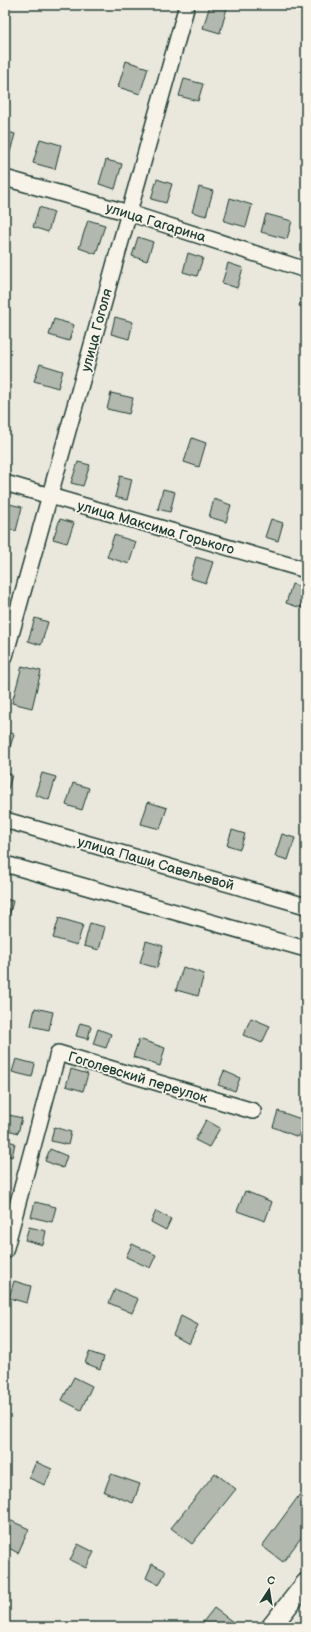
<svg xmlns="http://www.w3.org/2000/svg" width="311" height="1632" font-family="'Balsamiq Sans',sans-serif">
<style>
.building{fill:#b2b8ae;stroke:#1f3d34}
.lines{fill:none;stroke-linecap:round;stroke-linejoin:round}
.minor-casing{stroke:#1f3d34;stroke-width:18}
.tertiary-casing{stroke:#1f3d34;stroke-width:22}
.minor{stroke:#f7f3e8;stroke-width:15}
.tertiary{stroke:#f7f3e8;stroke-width:19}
.labels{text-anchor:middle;stroke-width:3.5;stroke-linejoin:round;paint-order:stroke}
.street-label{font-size:14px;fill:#1f3d34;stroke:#f7f3e8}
</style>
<rect width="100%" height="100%" fill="#eae8dd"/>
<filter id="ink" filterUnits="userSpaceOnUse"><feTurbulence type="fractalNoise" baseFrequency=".025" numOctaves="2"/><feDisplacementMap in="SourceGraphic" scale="8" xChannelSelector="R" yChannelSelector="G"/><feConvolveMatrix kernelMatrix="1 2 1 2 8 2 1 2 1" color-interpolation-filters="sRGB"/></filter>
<g filter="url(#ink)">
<g class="building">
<polygon points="210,5 219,5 227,8 220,33 203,28"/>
<polygon points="126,61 148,68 140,94 118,87"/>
<polygon points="184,79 203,84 198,101 179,96"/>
<polygon points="5,131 15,134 9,156 5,155"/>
<polygon points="40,139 61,145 55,169 33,163"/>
<polygon points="106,160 122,164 115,189 99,184"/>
<polygon points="157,179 172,184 166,203 151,199"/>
<polygon points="199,187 213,191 206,216 192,212"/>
<polygon points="230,198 252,205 246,227 224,221"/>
<polygon points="39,207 54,212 48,232 33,227"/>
<polygon points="266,214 292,221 287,239 261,232"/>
<polygon points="5,217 8,218 5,228"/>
<polygon points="88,220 105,225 96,254 79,248"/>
<polygon points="138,237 153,242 147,261 132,256"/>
<polygon points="188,253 203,258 197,276 183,272"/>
<polygon points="228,263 243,268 237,288 222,283"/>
<polygon points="306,284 306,308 299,306"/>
<polygon points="115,317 133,322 129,339 111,334"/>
<polygon points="54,319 74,325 69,341 49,335"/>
<polygon points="40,364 63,371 58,388 34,381"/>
<polygon points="111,393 133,398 129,414 107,409"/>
<polygon points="192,438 206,443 199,467 184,462"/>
<polygon points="78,462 90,465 83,486 71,483"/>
<polygon points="120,476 132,479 127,500 115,497"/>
<polygon points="163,489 175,492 170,512 158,509"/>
<polygon points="214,499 231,505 226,522 209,517"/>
<polygon points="5,503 22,507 16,531 5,528"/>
<polygon points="60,519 74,523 67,543 53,539"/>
<polygon points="271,519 283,523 278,541 265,537"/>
<polygon points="114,535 136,542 129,564 107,557"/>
<polygon points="196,557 213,562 206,583 190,578"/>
<polygon points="292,584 306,588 301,608 286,603"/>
<polygon points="35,618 48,622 41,645 28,641"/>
<polygon points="22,666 41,671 32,708 12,703"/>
<polygon points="5,732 14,734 8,754 5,753"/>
<polygon points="5,773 12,775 8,789 5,788"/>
<polygon points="42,773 56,777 49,800 35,795"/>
<polygon points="73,783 89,788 82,810 66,805"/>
<polygon points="148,802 167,808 160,829 141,824"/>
<polygon points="232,830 245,834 240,849 227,845"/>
<polygon points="282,834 295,838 288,860 275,856"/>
<polygon points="5,899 13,901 7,924 5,924"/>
<polygon points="59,918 83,925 77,945 53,938"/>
<polygon points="90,923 105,927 99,950 84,946"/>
<polygon points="146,941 163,946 157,968 140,963"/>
<polygon points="183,967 204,974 198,996 176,990"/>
<polygon points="35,1008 53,1012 49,1030 31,1026"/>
<polygon points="251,1018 270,1026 262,1043 243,1035"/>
<polygon points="80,1023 91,1026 88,1039 76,1036"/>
<polygon points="98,1029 111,1034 106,1048 93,1044"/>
<polygon points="139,1039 165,1048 160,1066 133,1057"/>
<polygon points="16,1059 35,1064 32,1077 12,1072"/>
<polygon points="71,1069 88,1074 83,1091 66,1086"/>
<polygon points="224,1071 240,1078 235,1091 218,1085"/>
<polygon points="278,1111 304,1120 298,1137 273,1127"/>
<polygon points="5,1114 22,1118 18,1133 5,1129"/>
<polygon points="206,1120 220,1128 209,1147 195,1140"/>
<polygon points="54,1127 71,1132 68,1145 51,1141"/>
<polygon points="5,1140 15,1143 12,1157 5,1155"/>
<polygon points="50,1149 67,1156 63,1168 45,1161"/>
<polygon points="245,1191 272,1202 265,1221 237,1211"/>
<polygon points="35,1202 56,1207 52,1222 31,1217"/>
<polygon points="156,1211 171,1219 166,1230 151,1222"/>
<polygon points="29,1227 46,1231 43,1245 25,1240"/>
<polygon points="132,1244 156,1255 150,1268 126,1257"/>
<polygon points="14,1281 31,1286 27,1303 9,1298"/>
<polygon points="115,1289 138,1299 132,1313 109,1303"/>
<polygon points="181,1316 198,1325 189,1344 173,1335"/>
<polygon points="89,1352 104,1357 100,1369 85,1363"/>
<polygon points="74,1377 92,1386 81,1410 62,1400"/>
<polygon points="36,1462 52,1469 45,1485 29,1478"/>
<polygon points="215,1473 236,1489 192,1544 171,1528"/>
<polygon points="111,1474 140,1484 133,1503 104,1492"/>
<polygon points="306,1486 306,1531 283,1562 262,1546"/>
<polygon points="5,1518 29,1529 18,1553 5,1546"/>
<polygon points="78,1544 94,1552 86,1568 70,1560"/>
<polygon points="152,1564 166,1571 159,1585 146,1578"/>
<polygon points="214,1608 233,1622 229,1627 199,1627"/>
</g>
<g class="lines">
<defs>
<g id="minor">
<polyline points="5,178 129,213 306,270"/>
<polyline points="5,483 306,570"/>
<polyline points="5,656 187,5"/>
<polyline points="5,820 306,906"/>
<polyline points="5,864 306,949"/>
<polyline points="5,1251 58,1053 253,1111"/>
</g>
<polyline id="tertiary" points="271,1627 306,1583"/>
</defs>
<use href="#minor" class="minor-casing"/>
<use href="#tertiary" class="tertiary-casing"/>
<use href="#minor" class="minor"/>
<use href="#tertiary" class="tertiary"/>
</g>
</g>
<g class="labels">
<g class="street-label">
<text transform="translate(156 222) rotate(17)" y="5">улица Гагарина</text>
<text transform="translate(96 330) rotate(-75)" y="5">улица Гоголя</text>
<text transform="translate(156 527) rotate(16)" y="5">улица Максима Горького</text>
<text transform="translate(156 863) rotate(16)" y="5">улица Паши Савельевой</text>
<text transform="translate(138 1077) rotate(17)" y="5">Гоголевский переулок</text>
</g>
</g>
<rect width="311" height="1632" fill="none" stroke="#f7f3e8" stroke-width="20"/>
<rect x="10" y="10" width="291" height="1612" fill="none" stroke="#1f3d34" stroke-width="1.5" filter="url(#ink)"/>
<g transform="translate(269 1590) rotate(12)" stroke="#f7f3e8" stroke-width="3" paint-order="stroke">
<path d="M0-3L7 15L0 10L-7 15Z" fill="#1f3d34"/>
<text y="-6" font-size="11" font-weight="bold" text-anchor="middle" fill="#1f3d34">С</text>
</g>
</svg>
